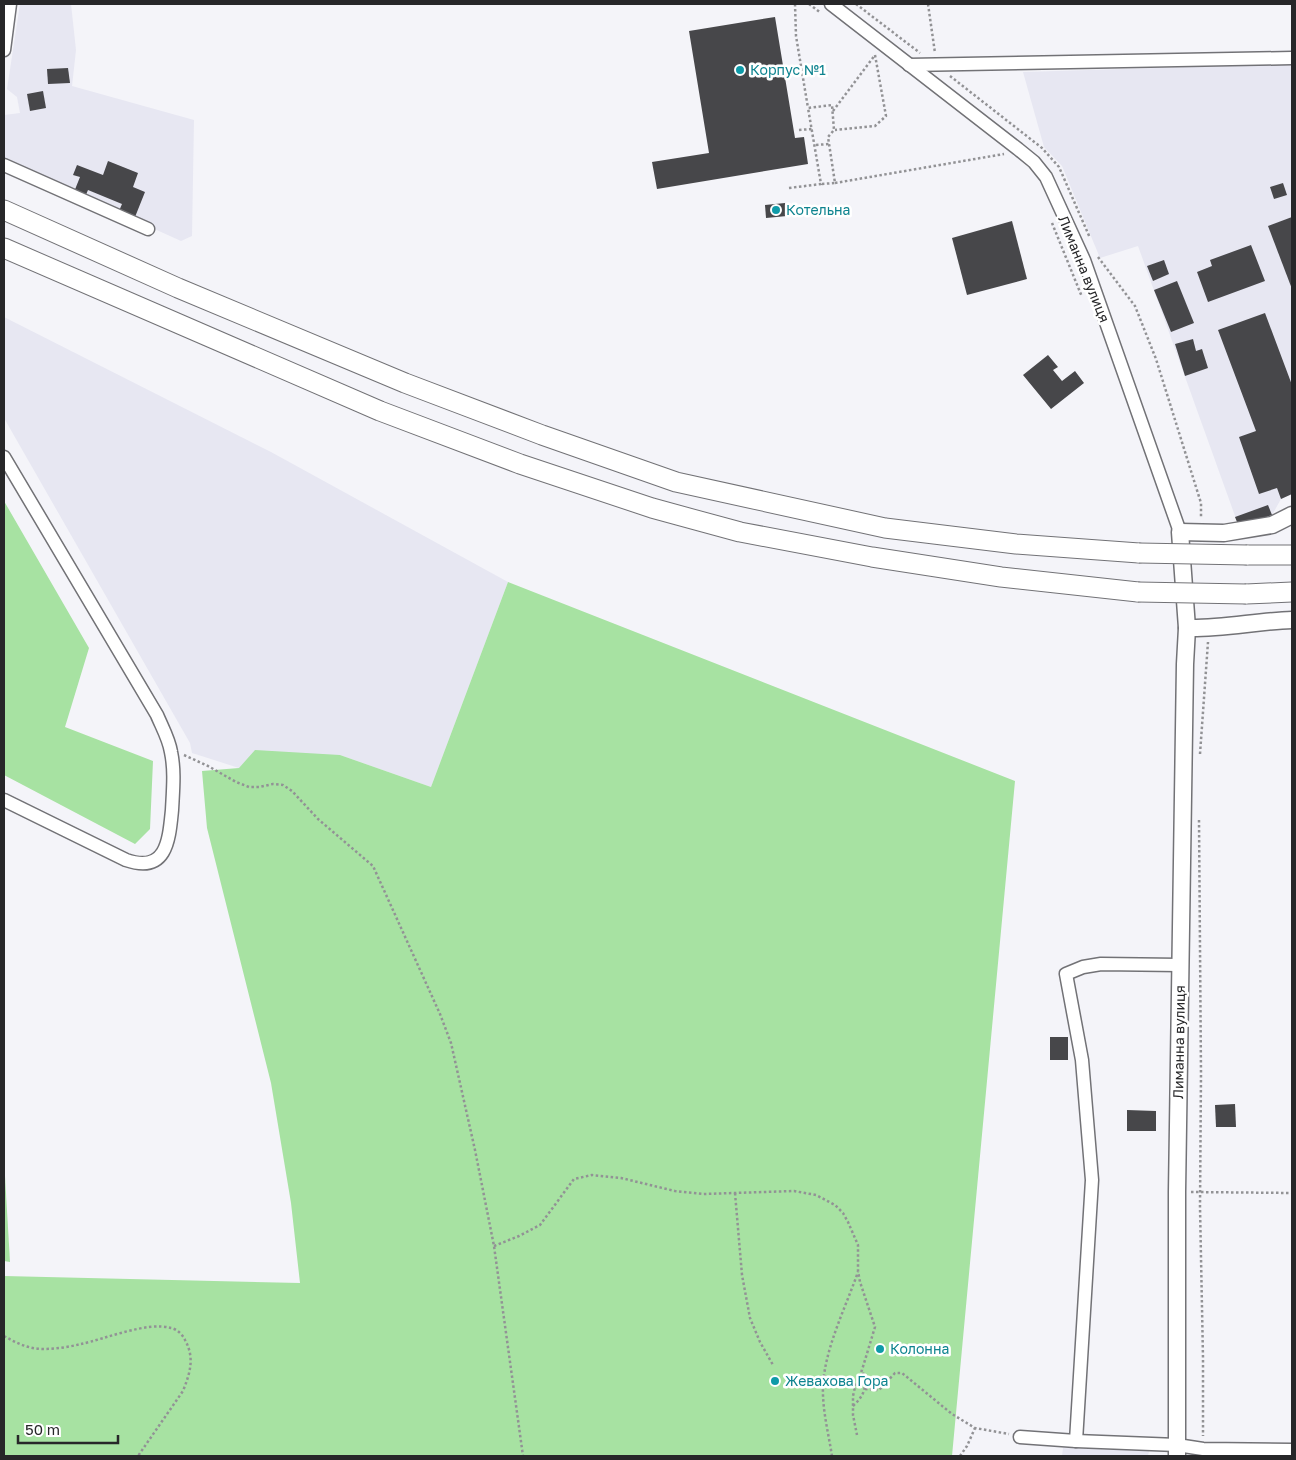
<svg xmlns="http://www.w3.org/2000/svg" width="1296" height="1460" font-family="'Golos Text',sans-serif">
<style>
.built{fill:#e7e7f2}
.green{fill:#a7e2a2}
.building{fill:#47474a}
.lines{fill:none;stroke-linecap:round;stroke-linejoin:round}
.minor-casing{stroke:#727276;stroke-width:15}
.major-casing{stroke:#727276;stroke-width:19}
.highway-casing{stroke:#727276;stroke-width:21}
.path{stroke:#929295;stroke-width:2.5;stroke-dasharray:2.5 2.5;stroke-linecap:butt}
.minor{stroke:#fff;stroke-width:12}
.major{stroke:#fff;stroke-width:16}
.highway{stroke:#fff;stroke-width:19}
.highway-bridge-casing{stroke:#727276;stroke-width:21;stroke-linecap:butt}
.highway-bridge{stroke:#fff;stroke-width:19}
.culture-dot{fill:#0f9aa8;stroke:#fff;stroke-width:2}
.labels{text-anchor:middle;stroke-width:5;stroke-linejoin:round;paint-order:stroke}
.culture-label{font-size:14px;fill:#0d838f;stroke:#fff;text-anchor:start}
.street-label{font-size:14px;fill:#272729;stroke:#fff}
</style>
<rect width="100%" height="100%" fill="#f4f4f9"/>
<g class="built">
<polygon points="20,4 71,4 76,50 72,86 194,120 192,236 181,241 4,161 4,115 20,113 17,97 7,89"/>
<polygon points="1292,64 1292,494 1281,499 1272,515 1239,527 1138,246 1100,258 1062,166 1044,147 1023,72"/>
<polygon points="4,317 271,452 508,582 431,787 340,755 239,768 192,753 190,743 4,418"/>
<polygon points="1063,1448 1149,1451 1148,1456 1062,1456"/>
</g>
<g class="green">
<polygon points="4,501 89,648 65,727 153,761 150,829 135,844 4,775"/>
<polygon points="508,582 1015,781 952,1456 4,1456 4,1276 300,1283 291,1203 271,1083 207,828 202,771 239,768 255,750 340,755 431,787"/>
<polygon points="4,1159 10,1262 4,1261"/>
</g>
<g class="building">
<polygon points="775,17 795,138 804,137 808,164 657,189 652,162 709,153 689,31"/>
<polygon points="68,68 70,83 48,84 47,69"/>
<polygon points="43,91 46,108 30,111 27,94"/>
<polygon points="108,161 138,173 133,187 145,192 135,217 119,211 122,204 88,190 85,197 74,192 80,177 73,175 77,165 103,175"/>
<polygon points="1283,183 1287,195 1274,199 1270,187"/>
<polygon points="785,203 787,216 766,218 765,205"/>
<polygon points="1292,217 1292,289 1268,226"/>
<polygon points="1012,221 1027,279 967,295 952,238"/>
<polygon points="1251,245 1265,281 1208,302 1197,272 1212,266 1210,260"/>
<polygon points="1164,260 1169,274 1153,281 1147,266"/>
<polygon points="1177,281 1194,323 1171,332 1154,290"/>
<polygon points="1265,313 1292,385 1292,494 1281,499 1277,488 1259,494 1239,437 1256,431 1218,330"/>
<polygon points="1193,339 1196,351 1202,349 1208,368 1185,376 1175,344"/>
<polygon points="1048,355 1058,367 1053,370 1062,381 1075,371 1084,383 1051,409 1023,375"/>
<polygon points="1268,505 1272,515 1239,527 1235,517"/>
<rect x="1050" y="1037" width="18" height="23"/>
<polygon points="1235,1104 1236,1127 1216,1127 1215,1105"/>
<polygon points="1127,1110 1156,1111 1156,1131 1127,1131"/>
</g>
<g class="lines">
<defs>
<g id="minor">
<polyline points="831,4 1018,149 1034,162 1046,177 1084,260 1180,532"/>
<polyline points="4,50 10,4"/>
<polyline points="909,65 1292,58"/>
<polyline points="4,165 148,229"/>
<path d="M 4,457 L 157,715 C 162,727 169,739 171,752 C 175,771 173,790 172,810 C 169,840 167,874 126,860 L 4,800"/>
<polyline points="1020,1437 1076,1441 1177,1445 1203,1449 1292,1450"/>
<polyline points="1076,1441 1092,1180 1082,1060 1066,974 1083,967 1101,964 1180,965"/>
</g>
<g id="major">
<path d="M 1187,628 C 1222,629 1257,621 1292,620"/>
<polyline points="1177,1456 1177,1192 1185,664 1187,628 1180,532 1224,533 1272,525 1292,515"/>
</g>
<g id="highway">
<polyline points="4,210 178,288 405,383 542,435 676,482 885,528 1016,544 1139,553"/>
<polyline points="4,248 380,411 520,464 652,508 740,532 872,557 1001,577 1138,592"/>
<polyline points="1247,555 1292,555"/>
<polyline points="1246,594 1292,592"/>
</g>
</defs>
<use href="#minor" class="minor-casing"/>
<use href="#major" class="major-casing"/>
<use href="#highway" class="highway-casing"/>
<g class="path">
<polyline points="795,4 796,36 808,108"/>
<polyline points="809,4 821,13"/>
<polyline points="856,4 920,53"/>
<polyline points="928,4 935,53"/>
<polyline points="950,76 1042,148 1059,167 1090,238"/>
<polyline points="833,111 875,55 886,116 875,126 835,130"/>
<polyline points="799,130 812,129"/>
<polyline points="816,145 829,144"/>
<polyline points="835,183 1004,154"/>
<polyline points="789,188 821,184 808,108 832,105 834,130 828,137 835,183 821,184"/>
<polyline points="1052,223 1082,297"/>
<polyline points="1098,257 1135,306 1156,359 1201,503 1201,518"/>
<polyline points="1200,754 1208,642"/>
<polyline points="184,755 208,766 236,782 249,787 259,787 273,784 283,785 292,791 318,819 373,866 440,1014 451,1043 475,1150 494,1246 523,1456"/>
<polyline points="1199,820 1201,1074 1200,1207 1203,1358 1203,1436"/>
<polyline points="1191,1192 1292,1193"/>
<polyline points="735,1193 742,1275 750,1318 760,1342 773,1365"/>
<polyline points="494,1246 519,1236 540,1225 574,1179 592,1175 621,1178 675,1191 703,1194 794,1191 816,1195 835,1205 843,1213 848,1222 858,1245 858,1271 860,1282 875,1327 862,1370 855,1387 853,1396 853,1415 857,1435"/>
<path d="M 4,1336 C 16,1343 29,1349 43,1349 C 56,1349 69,1347 81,1344 C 105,1339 148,1321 171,1328 C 177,1329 183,1335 185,1340 C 195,1358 190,1373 183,1391 L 138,1456"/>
<polyline points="865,1389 879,1390 895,1373 902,1373 952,1414 975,1428 1009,1434"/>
<path d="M 853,1406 C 865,1395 868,1385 862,1370"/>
<path d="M 832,1456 C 828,1430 820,1402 824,1375 C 829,1340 846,1306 858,1272"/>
<polyline points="960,1456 967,1446 975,1428"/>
</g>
<use href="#minor" class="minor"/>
<use href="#major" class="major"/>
<use href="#highway" class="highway"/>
<defs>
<g id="highway-bridge">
<polyline points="1139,553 1247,555"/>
<polyline points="1138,592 1246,594"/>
</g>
</defs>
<use href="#highway-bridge" class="highway-bridge-casing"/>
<use href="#highway-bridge" class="highway-bridge"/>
</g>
<g class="culture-dot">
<circle cx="740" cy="70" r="5"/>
<circle cx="776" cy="210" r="5"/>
<circle cx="880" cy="1349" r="5"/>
<circle cx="775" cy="1381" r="5"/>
</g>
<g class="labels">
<g class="culture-label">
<text x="750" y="75">Корпус №1</text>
<text x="786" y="215">Котельна</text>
<text x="890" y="1354">Колонна</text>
<text x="785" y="1386">Жевахова Гора</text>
</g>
<g class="street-label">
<text transform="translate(1084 269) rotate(68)" y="5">Лиманна вулиця</text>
<text transform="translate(1179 1042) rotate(-89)" y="5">Лиманна вулиця</text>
</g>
</g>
<rect width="1296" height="1460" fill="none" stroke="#272729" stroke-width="10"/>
<path d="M18 1435v8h100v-8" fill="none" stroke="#272729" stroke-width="2.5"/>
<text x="25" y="1435" font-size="15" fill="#272729" stroke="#ffffff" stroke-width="4" paint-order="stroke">50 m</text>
</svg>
